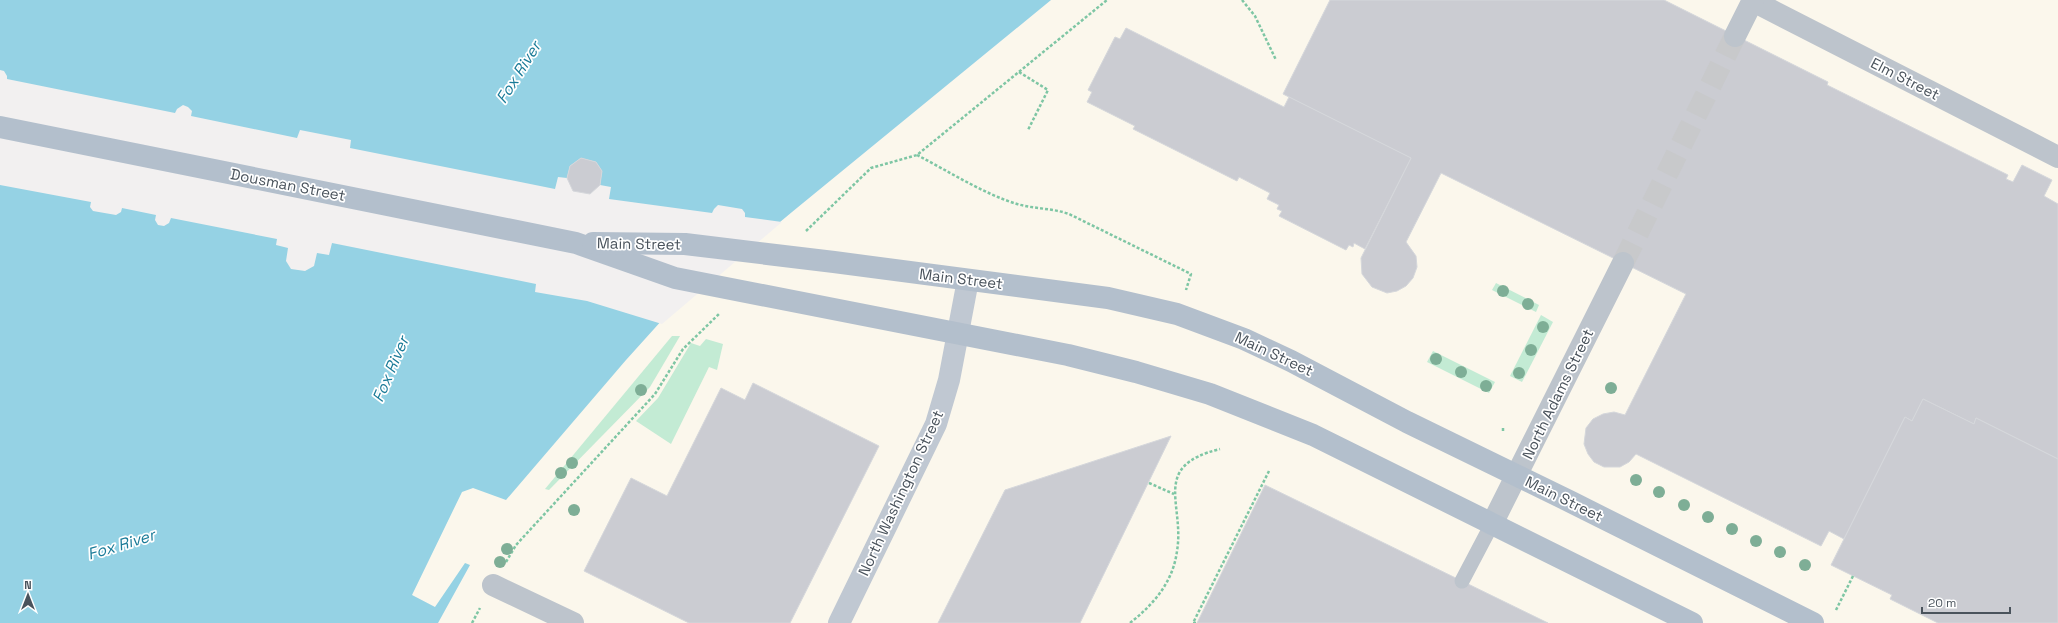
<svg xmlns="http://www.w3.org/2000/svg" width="2058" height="623" font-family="'Space Grotesk',sans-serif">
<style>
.commercial{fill:#fbf7ec}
.green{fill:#c3ebd4}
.water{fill:#95d2e4}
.pier{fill:#f2f0f0}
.building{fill:#cbccd2;stroke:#d5d7db}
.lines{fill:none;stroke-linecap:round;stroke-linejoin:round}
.street-tunnel{stroke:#c8c9cb;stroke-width:22;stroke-dasharray:22 11;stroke-linecap:butt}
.path{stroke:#7ec6a4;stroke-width:2.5;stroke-dasharray:3 2;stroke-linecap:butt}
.lane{stroke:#bdc4cc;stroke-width:15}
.street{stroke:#bdc4cc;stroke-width:22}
.secondary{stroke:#c0c8d2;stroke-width:22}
.primary{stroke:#b3bfcc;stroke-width:22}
.tree{fill:#7eae96}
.labels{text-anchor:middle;stroke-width:3.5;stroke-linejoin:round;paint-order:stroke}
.street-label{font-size:15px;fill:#4a535c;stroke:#fff}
.water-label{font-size:16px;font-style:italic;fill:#1a7b98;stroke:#fff}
</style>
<rect width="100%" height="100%" fill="#f2f0f0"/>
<polygon class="commercial" points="1051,0 2058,0 2058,623 438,623 470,565 435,607 412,595 462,491 473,488 626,360 663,319 792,212"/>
<g class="green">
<polygon points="1496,283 1539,305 1536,312 1492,290"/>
<polygon points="1541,315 1553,322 1522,382 1510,376"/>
<polygon points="672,336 680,336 650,387 549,490 545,489"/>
<polygon points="706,339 723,344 717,370 709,367 671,444 636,421 658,398 691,343 700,346"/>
<polygon points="1433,351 1495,382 1489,393 1427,362"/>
</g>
<polygon class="water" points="0,0 1051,0 792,212 663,319 626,360 506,500 473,488 462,492 412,595 435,607 465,563 470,565 438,623 0,623"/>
<polygon class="pier" points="0,70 4,71 7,76 7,79 175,113 177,109 183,105 188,107 192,111 191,116 297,138 300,130 351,140 350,148 555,189 558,177 567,178 570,166 581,158 596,162 602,171 600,185 611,187 609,199 712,213 714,209 718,205 742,209 745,213 745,217 782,222 662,324 587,301 535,292 536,284 332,243 329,255 317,253 314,266 305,271 291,269 286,261 288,248 276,245 277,239 171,218 169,223 164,226 158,225 155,220 156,215 122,208 121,212 116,215 93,211 90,207 91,202 0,185"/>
<g class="building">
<polygon points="1330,0 1664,0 1828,82 1827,85 2008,175 2006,179 2013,182 2022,165 2052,180 2044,196 2058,204 2058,459 1976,418 1974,424 1923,399 1912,421 1905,417 1844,539 1829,531 1821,546 1636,454 1629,462 1620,467 1604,467 1594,462 1588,454 1584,444 1586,428 1593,419 1603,414 1614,412 1625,415 1686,294 1441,173 1406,242 1416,256 1417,267 1413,278 1406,286 1397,291 1387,293 1372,287 1362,274 1361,258 1411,158 1283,94"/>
<polygon points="1126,28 1284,107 1289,97 1411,158 1365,249 1354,243 1353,247 1349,245 1346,250 1279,216 1282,211 1277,209 1279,205 1267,199 1270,193 1239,177 1237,181 1133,129 1135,126 1087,102 1092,92 1088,90 1115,37 1120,39"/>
<polygon points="581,158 596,162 602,171 600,185 590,194 573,191 567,178 570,166"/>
<polygon points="753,383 879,446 790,623 689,623 584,571 631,478 667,496 721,388 745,400"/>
<polygon points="1923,399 1974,424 1976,418 2058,459 2058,623 1938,623 1890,599 1892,595 1831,565 1905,417 1912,421"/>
<polygon points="1171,436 1080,623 938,623 1005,490"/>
<polygon points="1265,485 1302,503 1548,623 1197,623"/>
</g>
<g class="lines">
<polyline class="street-tunnel" points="1623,263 1735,36"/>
<g class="path">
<polyline points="1242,0 1255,16 1276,60"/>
<polyline points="1019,72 1048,90 1028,130"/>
<path d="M 917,155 C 948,171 984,194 1017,204 C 1034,209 1052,208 1069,214 L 1191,274 L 1186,290"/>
<polyline points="806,231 871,168 917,155 1107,0"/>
<polyline points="1503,428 1503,431"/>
<polyline points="1149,483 1174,494"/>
<polyline points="506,562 516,545 655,394 683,349 720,313"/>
<polyline points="1836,610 1853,576"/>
<polyline points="472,623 480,608"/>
<path d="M 1130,623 C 1154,604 1173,582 1177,551 C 1185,504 1150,466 1220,449"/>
<polyline points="1196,623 1193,623 1269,471"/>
</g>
<polyline class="lane" points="1462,581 1492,524"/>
<g class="street">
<polyline points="1753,1 2058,157"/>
<polyline points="1735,36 1753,0"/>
<polyline points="1492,524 1623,263"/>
<polyline points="493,585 573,623"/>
</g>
<polyline class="secondary" points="839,623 936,424 949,380 968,280"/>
<g class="primary">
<polyline points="0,127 576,243 675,278 1068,355 1136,372 1210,394 1313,435 1692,623"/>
<polyline points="593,243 685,244 834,262 1108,298 1177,314 1244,339 1291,361 1407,422 1571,502 1813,623"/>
</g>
</g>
<g class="tree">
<circle cx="1503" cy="291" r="6"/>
<circle cx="1528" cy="304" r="6"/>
<circle cx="1543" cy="327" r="6"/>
<circle cx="1531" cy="350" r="6"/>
<circle cx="1436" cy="359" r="6"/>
<circle cx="1461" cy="372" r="6"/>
<circle cx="1519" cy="373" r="6"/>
<circle cx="1486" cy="386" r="6"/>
<circle cx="1611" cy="388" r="6"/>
<circle cx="641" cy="390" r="6"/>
<circle cx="572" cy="463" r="6"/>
<circle cx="561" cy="473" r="6"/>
<circle cx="1636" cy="480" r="6"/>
<circle cx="1659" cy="492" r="6"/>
<circle cx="1684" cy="505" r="6"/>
<circle cx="574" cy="510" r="6"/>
<circle cx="1708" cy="517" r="6"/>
<circle cx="1732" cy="529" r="6"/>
<circle cx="1756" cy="541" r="6"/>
<circle cx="507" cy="549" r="6"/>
<circle cx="1780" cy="552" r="6"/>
<circle cx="500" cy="562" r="6"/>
<circle cx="1805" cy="565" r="6"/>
</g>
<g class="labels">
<g class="street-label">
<text transform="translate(1905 79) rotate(27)" y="5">Elm Street</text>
<text transform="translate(288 185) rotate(11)" y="5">Dousman Street</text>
<text transform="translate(639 244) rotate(1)" y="5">Main Street</text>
<text transform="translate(961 279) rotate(7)" y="5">Main Street</text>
<text transform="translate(1274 354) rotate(25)" y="5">Main Street</text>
<text transform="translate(1558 394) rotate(-64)" y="5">North Adams Street</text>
<text transform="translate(901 493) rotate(-65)" y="5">North Washington Street</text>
<text transform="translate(1564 499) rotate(26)" y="5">Main Street</text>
</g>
<g class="water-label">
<text transform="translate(518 72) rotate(-58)" y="6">Fox River</text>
<text transform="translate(390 369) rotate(-67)" y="6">Fox River</text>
<text transform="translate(121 544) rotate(-17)" y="6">Fox River</text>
</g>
</g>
<g transform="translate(28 595)" stroke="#ffffff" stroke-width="3" paint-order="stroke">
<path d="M0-3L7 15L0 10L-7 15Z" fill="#4a535c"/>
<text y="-6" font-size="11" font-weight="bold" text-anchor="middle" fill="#4a535c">N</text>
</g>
<path d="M1922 607v6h88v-6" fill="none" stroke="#4a535c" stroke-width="2"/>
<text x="1928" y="607" font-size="12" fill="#4a535c" stroke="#ffffff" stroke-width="3" paint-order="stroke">20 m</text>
</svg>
